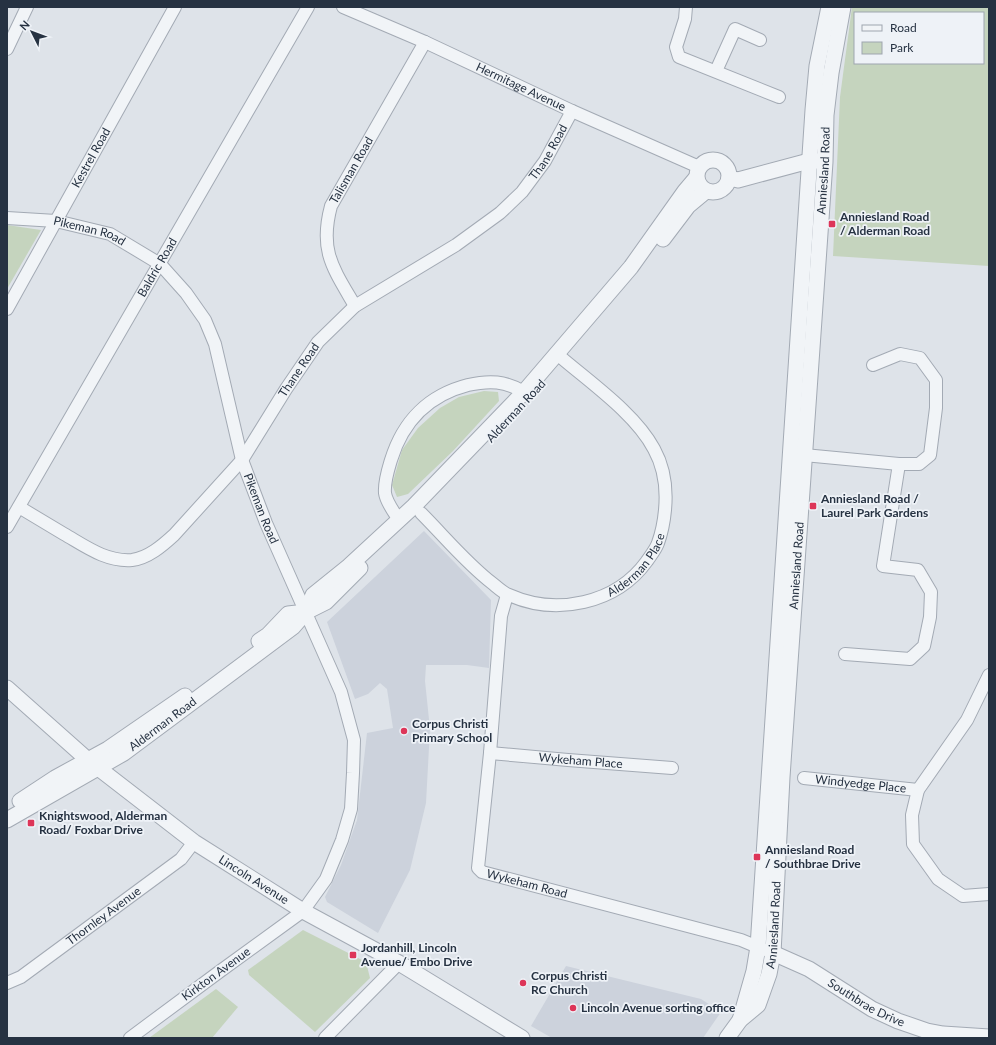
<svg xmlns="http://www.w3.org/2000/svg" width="996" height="1045" font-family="Lato,sans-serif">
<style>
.built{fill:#ccd2dc}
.green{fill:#c5d4be;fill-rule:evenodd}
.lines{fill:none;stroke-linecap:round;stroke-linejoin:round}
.minor-casing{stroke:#a3aab4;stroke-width:14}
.tertiary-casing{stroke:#a3aab4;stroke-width:17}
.minor{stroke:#f1f4f7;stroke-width:12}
.tertiary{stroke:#f1f4f7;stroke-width:15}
.poi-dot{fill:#dd3558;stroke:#eef2f7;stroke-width:1.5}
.labels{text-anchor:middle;stroke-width:3.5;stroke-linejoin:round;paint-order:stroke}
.street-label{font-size:12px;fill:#263242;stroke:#eef2f7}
.poi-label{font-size:12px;font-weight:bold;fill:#263242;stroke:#eef2f7;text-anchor:start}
</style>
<rect width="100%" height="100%" fill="#dee3e9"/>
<g class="built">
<polygon points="424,531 491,600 489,668 467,665 426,665 425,681 430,729 426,803 410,870 378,933 327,902 325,897 341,865 357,820 367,733 393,728 387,689 380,683 368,694 355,699 327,622"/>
<polygon points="566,966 701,999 721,1012 703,1038 552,1038 531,1026"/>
</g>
<g class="green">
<path d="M 852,7 L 989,7 L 989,266 L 833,256 L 840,97 ZM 855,13 L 983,13 L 983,63 L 855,63 Z"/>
<polygon points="7,225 41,230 7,289"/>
<polygon points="484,391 498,392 499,401 453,451 408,494 397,497 392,485 402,450 418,428 440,408 459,397"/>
<polygon points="303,930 366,962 370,978 315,1032 249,975 248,970"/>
<polygon points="216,989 238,1007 212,1038 149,1038"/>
</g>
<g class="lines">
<defs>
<g id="minor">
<path id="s1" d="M 343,7 L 425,42 L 572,111 L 699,167"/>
<polyline points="686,7 685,19 676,47 679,57 779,97"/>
<polyline points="7,49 27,7"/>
<polyline points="716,71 735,29 760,40"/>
<path id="s2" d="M 7,218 L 56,221 L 110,234 L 160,264 L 186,293 L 205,320 L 215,344 L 242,460 L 266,523 L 341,692 L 354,740 L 353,773 L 351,809 L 342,840 L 326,879 L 303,911 L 219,972 L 130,1038"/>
<path id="s3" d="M 355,306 C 333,268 319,251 331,206 L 425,42"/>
<path id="s4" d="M 7,309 L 175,7"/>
<polyline points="804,455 899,464 919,464 930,455 936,408 936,380 920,358 900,354 873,365"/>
<path id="s5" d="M 19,507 C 34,516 49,525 64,534 C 85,546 106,562 132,560 C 148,558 162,546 174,535 L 242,460 L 286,389 L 318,342 L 355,306 L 456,245 L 500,213 L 522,192 L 545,161 L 572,111"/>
<path id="s6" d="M 421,513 C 444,536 466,563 492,583 C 497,587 503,593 509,595 C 556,616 616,604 647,561 C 651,555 656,549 658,543 C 662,532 664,521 665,510 C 667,489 664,467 654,449 C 635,413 588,381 557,354"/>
<path d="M 399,520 C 394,512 386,502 385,493 C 384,482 388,470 391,460 C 403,421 429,395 468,385 C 490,380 505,381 524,392"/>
<path id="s7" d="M 7,527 L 308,7"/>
<path id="s8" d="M 507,595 L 501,616 L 490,753 L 478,868 L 482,872 L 741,940 L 765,950"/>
<polyline points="845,654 910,659 924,646 930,617 931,592 918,570 883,566 899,464"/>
<polyline points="989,675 967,720 918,790 912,815 913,844 938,879 963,896 989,894"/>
<path id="s9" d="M 490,753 L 568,760 L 672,768"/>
<path id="s10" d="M 804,778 L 918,790"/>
<path id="s11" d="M 7,983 L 21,977 L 181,859 L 194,842"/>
<polyline points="325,1038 399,963"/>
</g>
<g id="tertiary">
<circle cx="713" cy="176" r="16"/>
<polyline points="729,178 738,180 809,161 818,161"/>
<polyline points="663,239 688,206 706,191"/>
<polyline points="259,641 268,635 288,614 306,612 326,602 360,568"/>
<path id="s12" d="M 7,688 L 88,760 L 194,842 L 303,911 L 399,963 L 522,1038"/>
<polyline points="20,801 55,778 108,749 185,696"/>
<path id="s13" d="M 7,820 L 124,753 L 293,627 L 306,612 L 313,595 L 349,566 L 414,506 L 524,392 L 631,267 L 685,191 L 696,178"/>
<path id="s14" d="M 773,953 L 809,969 L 872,1009 L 898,1021 L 927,1031 L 943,1034 L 989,1037"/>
<polyline points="740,1020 754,971 758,947 813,110 817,66 829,7"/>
<path id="s15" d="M 727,1038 L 740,1020 L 758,1005 L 769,974 L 773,953 L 782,777 L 825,162 L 826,115 L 831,73 L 843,7"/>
</g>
</defs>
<use href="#minor" class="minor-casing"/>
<use href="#tertiary" class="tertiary-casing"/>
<use href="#minor" class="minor"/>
<use href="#tertiary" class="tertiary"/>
</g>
<g class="poi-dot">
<rect x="828" y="220" width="8" height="8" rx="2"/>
<rect x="809" y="502" width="8" height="8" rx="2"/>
<circle cx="404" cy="731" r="4"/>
<rect x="27" y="819" width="8" height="8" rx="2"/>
<rect x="753" y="853" width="8" height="8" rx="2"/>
<rect x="349" y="951" width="8" height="8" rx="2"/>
<circle cx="523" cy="983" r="4"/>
<circle cx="573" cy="1008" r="4"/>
</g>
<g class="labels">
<g class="street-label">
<text dy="4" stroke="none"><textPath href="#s1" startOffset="195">Hermitage Avenue</textPath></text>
<text dy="4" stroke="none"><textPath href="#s5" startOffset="720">Thane Road</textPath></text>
<text dy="4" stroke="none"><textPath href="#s4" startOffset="173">Kestrel Road</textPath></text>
<text dy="4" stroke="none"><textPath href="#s3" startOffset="148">Talisman Road</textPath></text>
<text dy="4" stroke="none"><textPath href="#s15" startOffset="884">Anniesland Road</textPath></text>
<text dy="4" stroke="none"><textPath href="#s2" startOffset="84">Pikeman Road</textPath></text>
<text dy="4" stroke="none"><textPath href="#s7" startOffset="300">Baldric Road</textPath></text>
<text dy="4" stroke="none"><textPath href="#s5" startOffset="384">Thane Road</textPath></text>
<text transform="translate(516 411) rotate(-47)" y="4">Alderman Road</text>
<text dy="4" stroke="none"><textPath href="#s2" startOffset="432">Pikeman Road</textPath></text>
<text dy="4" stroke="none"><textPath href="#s6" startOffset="264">Alderman Place</textPath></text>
<text dy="4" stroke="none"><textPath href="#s15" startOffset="488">Anniesland Road</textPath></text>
<text dy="4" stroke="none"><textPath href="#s13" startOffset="183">Alderman Road</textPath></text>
<text dy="4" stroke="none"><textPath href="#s9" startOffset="91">Wykeham Place</textPath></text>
<text dy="4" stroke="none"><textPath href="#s10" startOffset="57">Windyedge Place</textPath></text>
<text dy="4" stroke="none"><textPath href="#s12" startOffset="313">Lincoln Avenue</textPath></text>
<text dy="4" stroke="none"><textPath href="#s8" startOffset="327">Wykeham Road</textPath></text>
<text dy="4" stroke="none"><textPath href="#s11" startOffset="118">Thornley Avenue</textPath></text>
<text dy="4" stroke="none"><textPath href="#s15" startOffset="128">Anniesland Road</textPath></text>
<text transform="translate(216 974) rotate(-36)" y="4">Kirkton Avenue</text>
<text dy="4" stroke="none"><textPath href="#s14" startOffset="106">Southbrae Drive</textPath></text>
</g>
<g class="poi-label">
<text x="840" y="221">Anniesland Road<tspan x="840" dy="14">/ Alderman Road</tspan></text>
<text x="821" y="503">Anniesland Road /<tspan x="821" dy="14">Laurel Park Gardens</tspan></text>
<text x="412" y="728">Corpus Christi<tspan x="412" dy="14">Primary School</tspan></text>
<text x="39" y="820">Knightswood, Alderman<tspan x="39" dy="14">Road/ Foxbar Drive</tspan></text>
<text x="765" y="854">Anniesland Road<tspan x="765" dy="14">/ Southbrae Drive</tspan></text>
<text x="361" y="952">Jordanhill, Lincoln<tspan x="361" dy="14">Avenue/ Embo Drive</tspan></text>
<text x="531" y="980">Corpus Christi<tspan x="531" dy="14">RC Church</tspan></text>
<text x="581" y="1012">Lincoln Avenue sorting office</text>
</g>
</g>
<rect width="996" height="1045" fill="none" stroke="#263242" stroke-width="16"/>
<rect x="854" y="12" width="130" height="52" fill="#eef2f7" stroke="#9ea5af"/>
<rect x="862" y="25" width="20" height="6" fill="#f1f4f7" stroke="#9ea5af"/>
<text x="890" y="32" font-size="12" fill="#263242">Road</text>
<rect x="862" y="42" width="20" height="12" fill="#c5d4be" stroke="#9ea5af"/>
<text x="890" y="52" font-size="12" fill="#263242">Park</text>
<g transform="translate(32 32) rotate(312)" stroke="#eef2f7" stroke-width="3" paint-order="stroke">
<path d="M0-3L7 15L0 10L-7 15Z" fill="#263242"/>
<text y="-6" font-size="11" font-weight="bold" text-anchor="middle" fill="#263242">N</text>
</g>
</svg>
